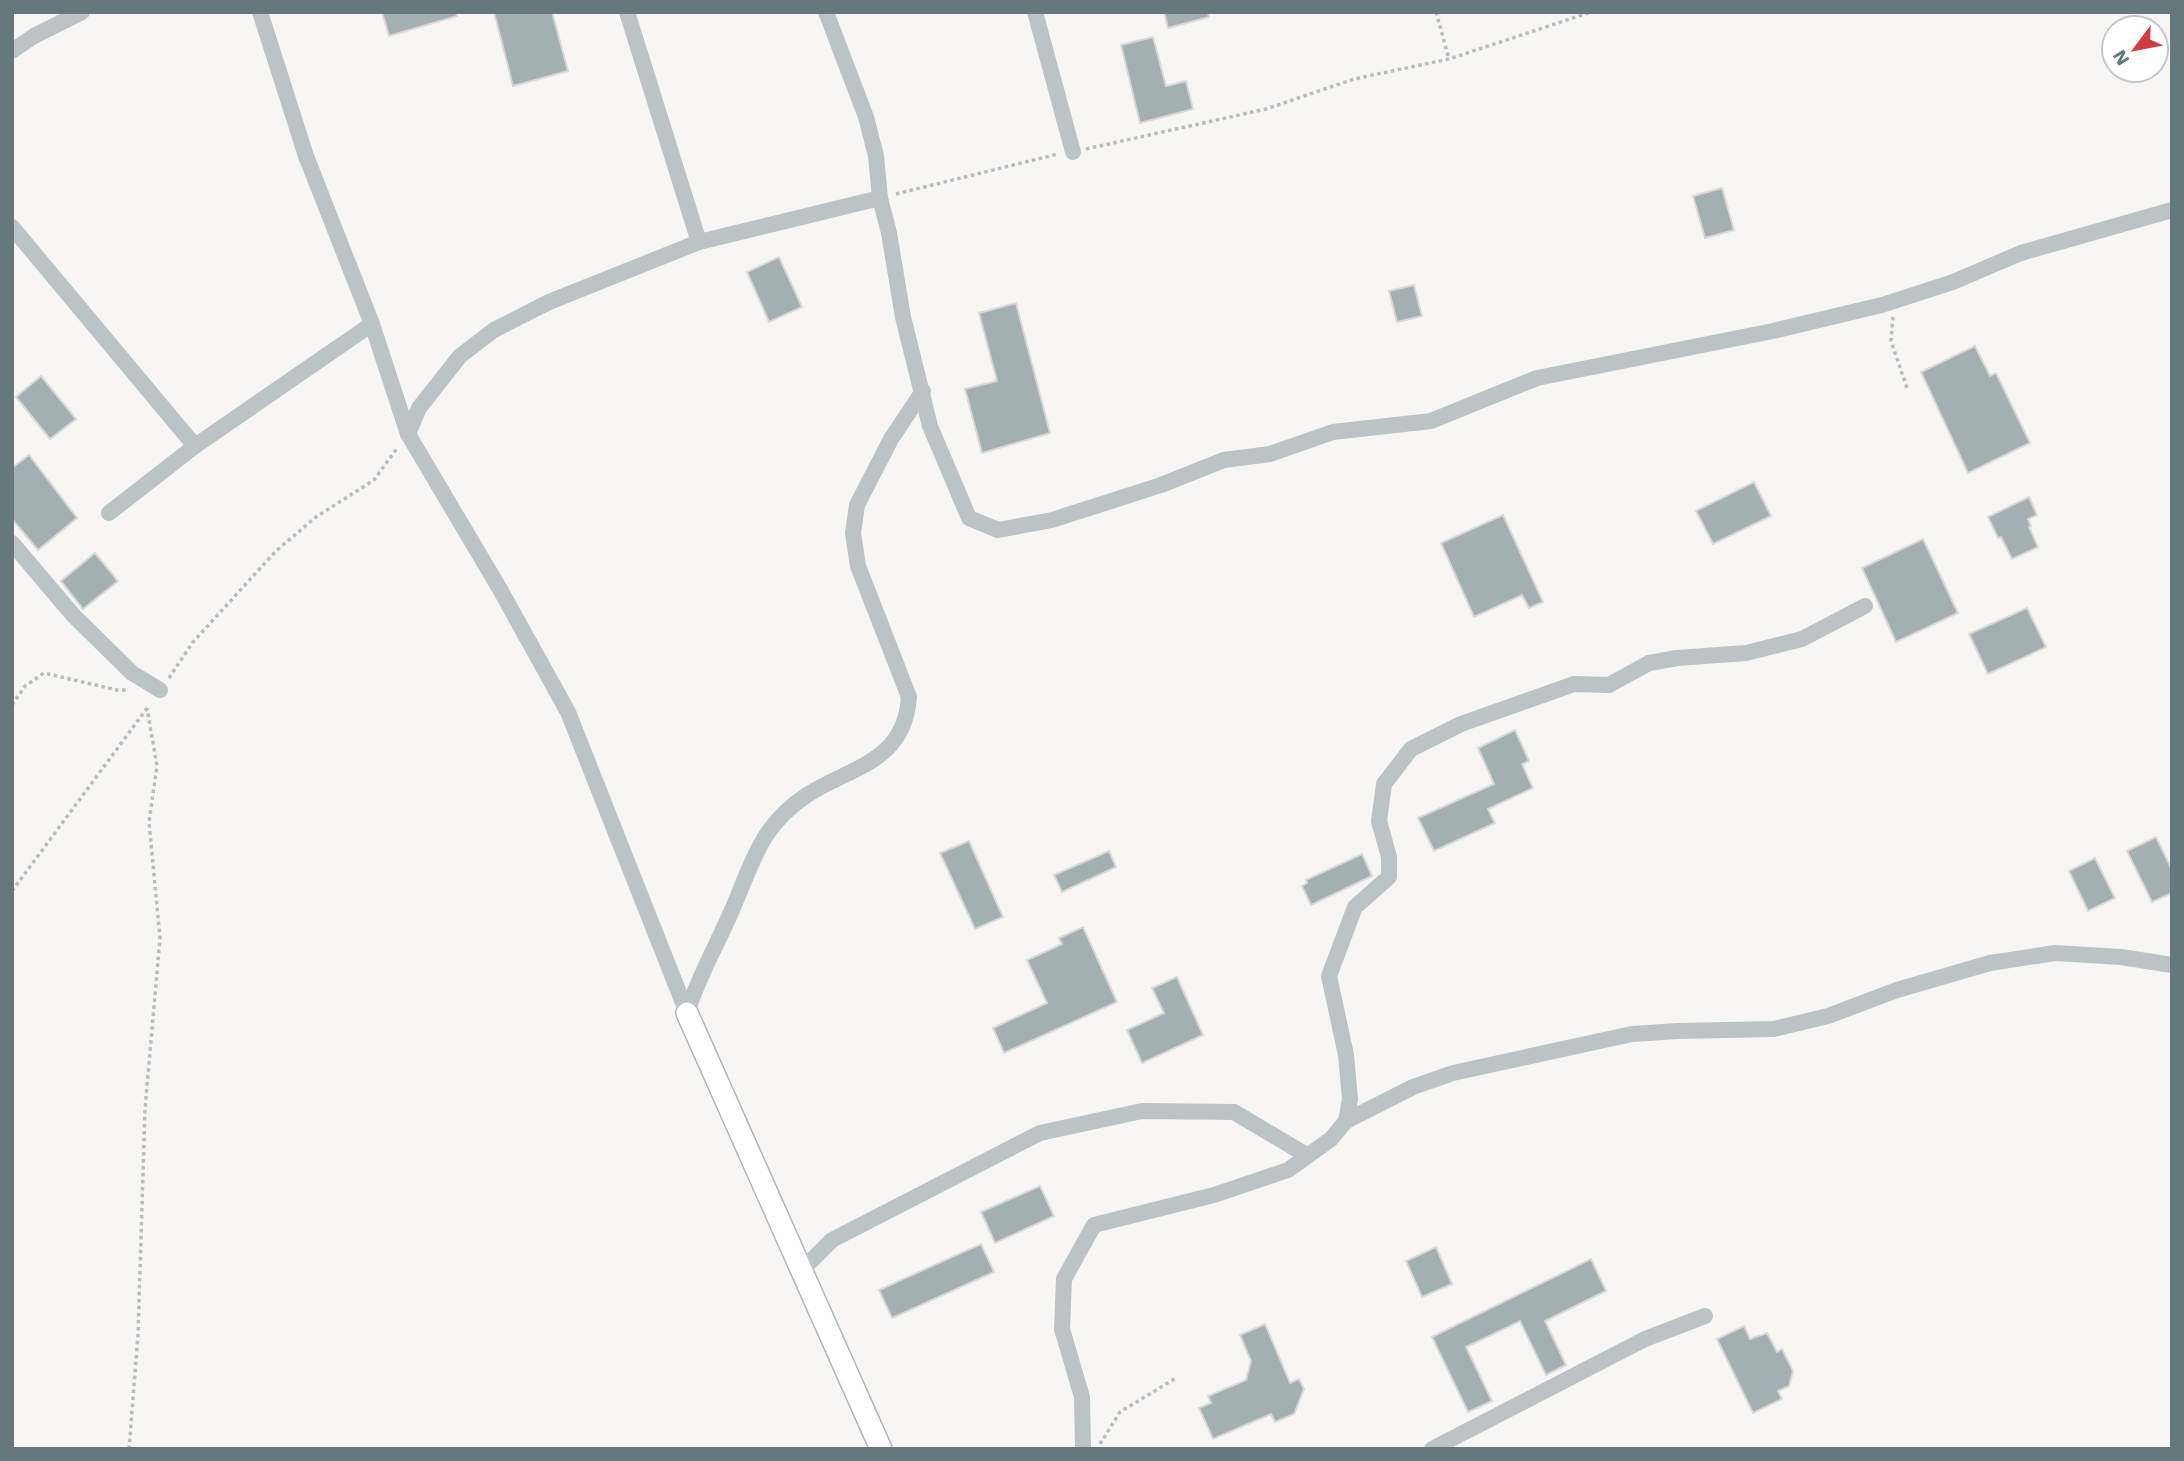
<svg xmlns="http://www.w3.org/2000/svg" width="2184" height="1461" font-family="'Work Sans',sans-serif">
<style>
.building{fill:#a4afb1;stroke:#d9d8d7;stroke-width:2}
.lines{fill:none;stroke-linecap:round;stroke-linejoin:round}
.secondary-casing{stroke:#afb7b9;stroke-width:24}
.path{stroke:#b7bcbc;stroke-width:3.5;stroke-dasharray:3.5 3.5;stroke-linecap:butt}
.street{stroke:#bcc3c4;stroke-width:16}
.secondary{stroke:#fff;stroke-width:21}
</style>
<rect width="100%" height="100%" fill="#f7f6f5"/>
<g class="building">
<polygon points="382,12 457,12 457,16 389,36"/>
<polygon points="494,12 552,12 568,71 513,86"/>
<polygon points="1164,12 1208,12 1209,17 1168,28"/>
<polygon points="1153,37 1166,86 1186,81 1193,109 1140,123 1121,45"/>
<polygon points="1722,188 1734,230 1705,238 1693,196"/>
<polygon points="779,257 802,307 769,322 747,272"/>
<polygon points="1414,285 1422,316 1397,322 1389,291"/>
<polygon points="1016,303 1050,433 982,453 965,389 997,381 979,313"/>
<polygon points="1975,346 1990,376 1996,373 2030,443 1968,473 1921,372"/>
<polygon points="41,376 76,419 50,439 16,397"/>
<polygon points="29,455 77,518 38,550 12,519 12,468"/>
<polygon points="1754,482 1771,516 1713,544 1696,511"/>
<polygon points="2029,497 2037,515 2028,519 2031,526 2029,527 2038,547 2012,559 2001,537 1998,538 1988,517"/>
<polygon points="1503,515 1543,602 1529,608 1522,595 1474,617 1441,543"/>
<polygon points="1923,539 1958,613 1896,642 1862,568"/>
<polygon points="95,553 118,581 83,609 61,581"/>
<polygon points="2027,608 2046,647 1988,674 1969,634"/>
<polygon points="1515,730 1529,761 1522,764 1533,788 1488,809 1495,823 1434,851 1418,818 1494,784 1478,748"/>
<polygon points="2156,837 2172,870 2172,893 2152,902 2127,851"/>
<polygon points="969,841 1003,917 975,929 940,853"/>
<polygon points="1109,851 1116,867 1062,892 1054,875"/>
<polygon points="1362,854 1372,876 1311,905 1302,886 1307,883 1306,880"/>
<polygon points="2095,858 2115,898 2088,911 2069,871"/>
<polygon points="1083,927 1117,1002 1004,1053 993,1028 1047,1003 1027,960 1062,944 1059,938"/>
<polygon points="1177,977 1203,1035 1142,1063 1127,1030 1164,1013 1152,988"/>
<polygon points="1040,1186 1054,1216 995,1243 981,1212"/>
<polygon points="981,1244 994,1272 892,1318 879,1290"/>
<polygon points="1436,1247 1452,1284 1422,1297 1406,1261"/>
<polygon points="1591,1259 1606,1291 1545,1321 1566,1365 1546,1375 1520,1321 1466,1347 1492,1401 1468,1412 1432,1337"/>
<polygon points="1265,1324 1290,1383 1299,1379 1304,1389 1294,1414 1275,1422 1271,1414 1213,1439 1199,1408 1211,1403 1208,1396 1246,1380 1251,1361 1240,1335"/>
<polygon points="1744,1326 1750,1339 1767,1333 1777,1352 1782,1349 1793,1371 1789,1386 1778,1391 1782,1399 1753,1413 1717,1339"/>
</g>
<g class="lines">
<defs>
<polyline id="secondary" points="687,1013 881,1449"/>
</defs>
<use href="#secondary" class="secondary-casing"/>
<g class="path">
<polyline points="1436,12 1449,59"/>
<polyline points="1086,149 1266,109 1354,79 1449,59 1591,12"/>
<polyline points="896,194 1058,154"/>
<polyline points="1893,317 1891,341 1907,388"/>
<polyline points="169,678 193,642 276,551 316,517 374,480 398,447"/>
<polyline points="12,705 25,686 44,673 117,690 126,690"/>
<polyline points="12,891 148,707"/>
<polyline points="1100,1444 1120,1412 1176,1378"/>
<polyline points="129,1449 138,1335 145,1109 160,938 149,822 157,766 147,708"/>
</g>
<g class="street">
<polyline points="260,12 306,156 372,324 408,434 501,591 568,712 687,1013"/>
<polyline points="627,12 699,242"/>
<polyline points="826,12 866,117 876,156 880,198 889,233 903,317 930,426 969,518 998,530 1052,520 1161,485 1224,460 1270,454 1333,432 1431,421 1537,378 1773,331 1882,305 1953,282 2021,253 2172,210"/>
<polyline points="1035,12 1073,152"/>
<polyline points="12,51 34,36 82,12"/>
<polyline points="12,227 195,446"/>
<polyline points="408,434 419,408 460,356 494,330 549,302 699,242 880,198"/>
<polyline points="109,513 195,446 372,324"/>
<polyline points="12,543 73,615 132,673 160,690"/>
<path d="M 687,1013 C 698,977 717,945 732,910 C 753,862 760,826 807,795 C 852,766 904,763 909,697 L 858,566 L 853,533 L 857,505 L 891,439 L 923,391"/>
<polyline points="1346,1121 1350,1099 1346,1055 1329,976 1355,907 1389,877 1389,857 1379,821 1384,784 1411,749 1461,724 1574,684 1609,685 1649,663 1677,658 1746,653 1802,639 1865,606"/>
<polyline points="801,1271 832,1240 1040,1133 1142,1111 1234,1112 1308,1156"/>
<polyline points="1083,1449 1082,1397 1062,1329 1064,1279 1094,1225 1214,1195 1288,1170 1331,1139 1346,1121 1413,1087 1453,1073 1632,1034 1678,1031 1774,1029 1828,1016 1897,990 1990,963 2055,953 2121,957 2172,965"/>
<polyline points="1432,1449 1645,1339 1705,1316"/>
</g>
<use href="#secondary" class="secondary"/>
</g>
<rect width="2184" height="1461" fill="none" stroke="#65797c" stroke-width="28"/>
<g transform="translate(2135 49) rotate(238)"><circle r="33" fill="#ffffff" stroke="#c1c9cb" stroke-width="2"/>
<path d="M0-5L12 26L0 18L-12 26Z" fill="#d13b42"/>
<text y="-10" font-size="19" font-weight="bold" text-anchor="middle" fill="#65797c">N</text>
</g>
</svg>
